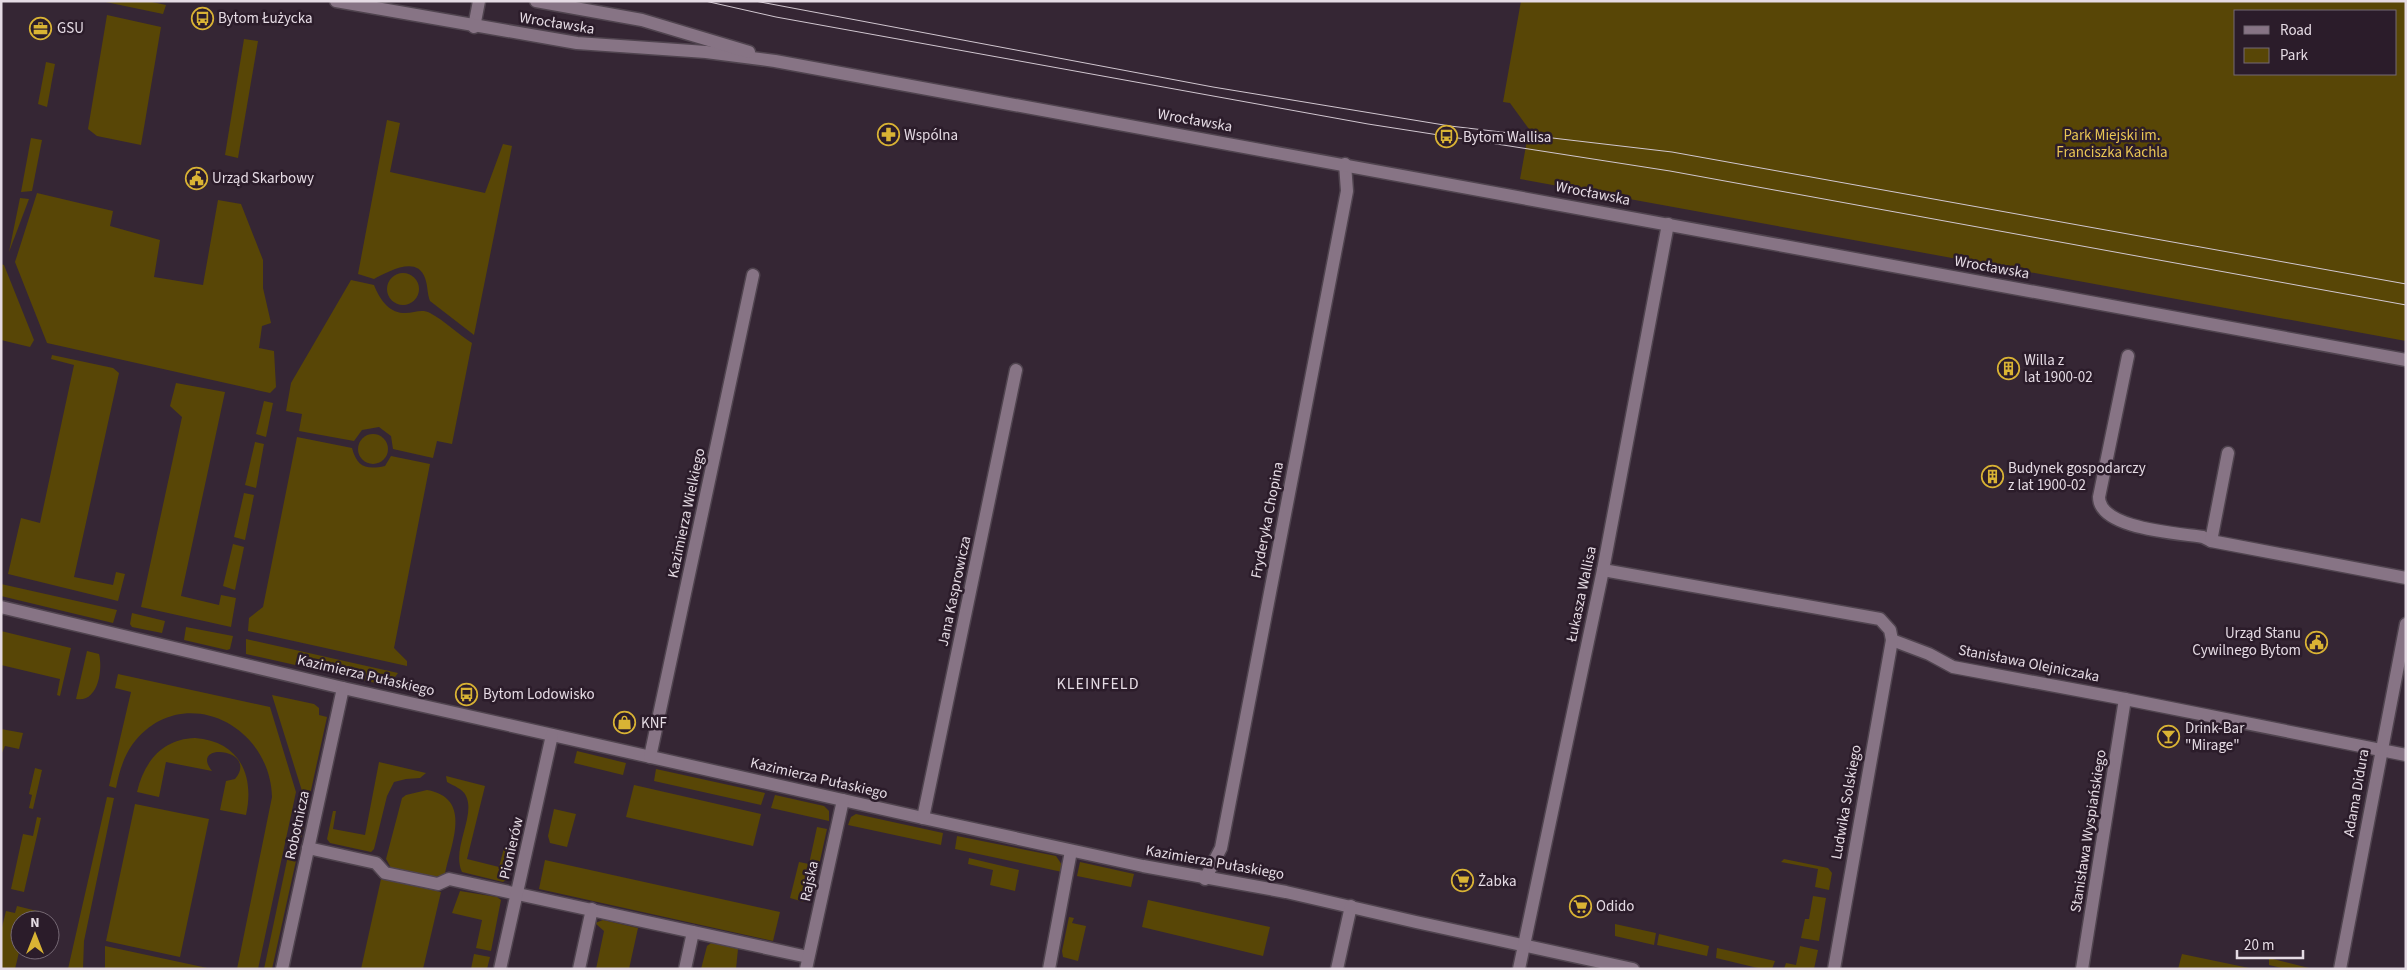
<svg xmlns="http://www.w3.org/2000/svg" width="2407" height="970" font-family="'Source Sans 3',sans-serif">
<style>
.green{fill:#584606;fill-rule:evenodd}
.lines{fill:none;stroke-linecap:round;stroke-linejoin:round}
.minor-casing{stroke:#50444f;stroke-width:15}
.tertiary-casing{stroke:#50444f;stroke-width:15}
.secondary-casing{stroke:#50444f;stroke-width:15}
.minor{stroke:#877485;stroke-width:12}
.tertiary{stroke:#877485;stroke-width:12}
.secondary{stroke:#877485;stroke-width:12}
.tram{stroke:#d1c7d0;stroke-width:1}
.labels{text-anchor:middle;stroke-width:5;stroke-linejoin:round;paint-order:stroke}
.poi-label{font-size:15px;fill:#e5dbe4;stroke:#2b1c2a;text-anchor:start}
.street-label{font-size:15px;fill:#e5dbe4;stroke:#2b1c2a}
.park-label{font-size:15px;fill:#e9c554;stroke:#2b1c2a}
.neighbourhood-label{font-size:16px;letter-spacing:1px;fill:#e5dbe4;stroke:#2b1c2a}
</style>
<rect width="100%" height="100%" fill="#352634"/>
<g class="green">
<polygon points="101,1 147,1 166,5 163,14"/>
<path d="M 1521,1 L 2406,1 L 2406,341 L 1520,179 L 1529,129 L 1510,103 L 1503,102 ZM 2396,11 L 2396,74 L 2236,74 L 2236,11 Z"/>
<polygon points="107,15 161,27 141,145 97,136 88,129"/>
<polygon points="244,39 258,41 238,158 225,155"/>
<polygon points="46,62 55,64 47,107 38,104"/>
<path d="M 387,120 L 400,123 L 390,172 L 485,193 L 503,144 L 512,146 L 474,335 L 430,301 C 427,294 428,286 425,278 C 417,255 388,272 374,279 L 358,274 Z"/>
<polygon points="31,138 42,140 32,191 21,192"/>
<polygon points="37,193 113,211 110,226 160,240 154,277 203,285 218,200 241,204 263,260 263,288 271,323 262,326 259,348 274,351 276,387 270,393 47,343 15,262"/>
<polygon points="20,198 29,199 9,252"/>
<polygon points="1,264 4,265 34,340 30,347 1,340"/>
<circle cx="403" cy="289" r="16"/>
<path d="M 351,280 L 374,285 C 379,298 388,312 403,313 C 413,314 421,308 430,313 C 445,321 458,334 472,343 L 452,444 L 437,441 L 433,458 L 393,449 L 391,436 L 379,427 L 362,430 L 354,441 L 299,431 L 302,414 L 286,411 L 291,383 Z"/>
<polygon points="52,355 113,368 119,373 74,577 113,585 116,572 125,574 118,601 8,574 21,518 40,523 74,365 51,359"/>
<polygon points="176,383 225,392 181,596 219,605 221,595 236,598 231,627 141,607 182,417 170,406"/>
<polygon points="264,401 273,403 266,437 256,434"/>
<circle cx="373" cy="449" r="15"/>
<path d="M 297,437 L 352,448 C 357,467 366,470 385,466 L 391,456 L 430,464 L 394,648 L 407,661 L 407,666 L 248,631 L 249,618 L 263,607 Z"/>
<polygon points="255,442 264,444 256,488 245,485"/>
<polygon points="244,493 254,495 245,540 234,537"/>
<polygon points="233,544 244,547 235,590 223,586"/>
<polygon points="1,584 117,610 113,623 1,596"/>
<polygon points="132,613 165,621 162,633 132,627 130,624"/>
<polygon points="186,627 233,636 230,649 227,650 184,640"/>
<polygon points="1,631 71,648 60,696 57,695 60,679 1,665"/>
<polygon points="246,639 398,673 390,684 380,684 246,654"/>
<path d="M 87,651 L 99,654 C 103,670 98,703 76,699 Z"/>
<path d="M 118,674 L 270,707 L 296,792 L 258,969 L 237,969 L 272,797 C 270,722 179,681 132,745 C 123,758 119,773 116,788 L 109,786 L 131,692 L 115,688 Z"/>
<polygon points="272,695 314,704 319,708 319,715 327,717 306,813 298,811 302,791"/>
<polygon points="1,729 23,733 19,749 5,746 1,755"/>
<path d="M 195,738 C 239,741 255,775 246,815 L 220,810 L 226,781 L 235,779 C 260,749 188,741 212,771 L 166,762 L 159,797 L 137,792 C 144,762 162,739 195,738 Z"/>
<polygon points="577,751 626,763 623,775 574,763"/>
<polygon points="379,762 426,773 420,778 406,779 394,782 387,796 374,849 371,852 330,843 327,839 333,811 336,811 333,829 365,835"/>
<polygon points="35,768 42,770 33,809 29,808 32,795 29,794"/>
<polygon points="656,769 765,793 761,805 654,781"/>
<path d="M 446,776 L 485,786 L 467,859 L 499,867 L 504,848 L 513,851 L 506,880 L 503,882 L 462,872 C 451,849 476,816 466,796 C 463,789 454,786 447,782 Z"/>
<polygon points="634,785 761,814 753,846 626,817"/>
<path d="M 427,790 C 473,798 451,844 445,874 L 437,879 L 391,868 L 386,859 L 402,798 L 406,795 Z"/>
<polygon points="775,795 824,806 829,811 829,821 771,808"/>
<polygon points="107,797 114,798 84,941 83,969 68,969"/>
<polygon points="135,804 209,819 180,957 106,941"/>
<polygon points="554,809 576,814 567,847 550,843 548,836"/>
<polygon points="856,814 943,833 941,845 848,825 851,817"/>
<polygon points="37,817 41,818 24,892 11,889 23,834 33,836"/>
<polygon points="296,818 305,820 272,969 264,969"/>
<polygon points="817,827 827,829 812,897 804,902 790,898 799,862 809,864"/>
<polygon points="957,836 1056,856 1062,865 1062,872 955,849"/>
<polygon points="969,858 1019,870 1015,891 990,885 993,870 968,864"/>
<polygon points="1784,859 1828,868 1832,873 1829,890 1815,887 1818,869 1781,862"/>
<polygon points="545,860 780,912 773,941 539,889"/>
<polygon points="1080,862 1134,874 1131,887 1077,876"/>
<polygon points="381,879 441,892 423,969 361,969"/>
<polygon points="460,891 497,897 501,900 491,951 476,948 482,920 452,913"/>
<polygon points="1813,896 1826,898 1819,941 1801,938 1805,919 1809,919"/>
<polygon points="1148,900 1270,927 1263,956 1142,927"/>
<polygon points="17,906 45,913 43,920 20,920 20,948 15,969 1,969 1,931 6,911 15,913"/>
<polygon points="1069,917 1074,918 1072,923 1086,926 1078,961 1063,957 1062,951"/>
<polygon points="603,920 638,928 629,969 596,969 604,931 595,923"/>
<polygon points="1615,924 1656,933 1654,945 1615,936"/>
<polygon points="1659,934 1709,946 1707,956 1657,945"/>
<polygon points="711,943 738,949 736,969 701,969 707,946"/>
<polygon points="105,946 212,969 105,969"/>
<polygon points="1800,946 1818,950 1814,969 1784,969 1786,963 1796,965"/>
<polygon points="1717,948 1775,961 1772,969 1762,969 1716,958"/>
<polygon points="474,954 490,957 487,969 471,969"/>
<polygon points="2182,954 2254,969 2178,969"/>
<polygon points="2269,958 2313,969 2286,969 2269,965"/>
</g>
<g class="lines">
<defs>
<g id="minor">
<path d="M 2128,356 L 2099,497 C 2099,529 2178,533 2203,537 L 2211,541"/>
<polyline points="2228,453 2211,541 2406,578"/>
<polyline points="1603,570 1880,619 1890,630 1892,640 1929,654 1953,667 2125,699 2406,755"/>
<polyline points="1,607 343,688 923,818 1143,866 1286,892 1416,922 1633,969"/>
<polyline points="650,757 753,275"/>
<polyline points="923,818 1016,370"/>
<polyline points="308,848 376,863 385,873 438,884 449,879 808,957"/>
<polyline points="1205,879 1221,848 1347,191 1345,164"/>
<polyline points="282,969 343,688"/>
<polyline points="500,969 552,735"/>
<polyline points="579,969 592,909"/>
<polyline points="685,969 693,932"/>
<polyline points="806,969 843,800"/>
<polyline points="1049,969 1071,851"/>
<polyline points="1337,969 1351,906"/>
<polyline points="1519,969 1603,570 1668,224"/>
<polyline points="1834,969 1892,640"/>
<polyline points="2082,969 2125,699"/>
<polyline points="2340,969 2406,624"/>
</g>
<polyline id="tertiary" points="474,27 479,1"/>
<g id="secondary">
<polyline points="336,1 577,43 706,52 775,61 2406,360"/>
<polyline points="536,1 642,20 749,52"/>
</g>
</defs>
<use href="#minor" class="minor-casing"/>
<use href="#tertiary" class="tertiary-casing"/>
<use href="#secondary" class="secondary-casing"/>
<use href="#minor" class="minor"/>
<use href="#tertiary" class="tertiary"/>
<use href="#secondary" class="secondary"/>
<g class="tram">
<polyline points="705,1 776,17 1368,124 1670,171 2406,305"/>
<polyline points="755,1 1213,87 1450,126 1672,152 2406,284"/>
</g>
</g>
<defs>
<symbol id="bus-ring" viewBox="-11 -11 22 22"><circle r="9.5" fill="#2b1c2a" stroke="#d9b334" stroke-width="1.5"/><path d="M-5-6H5V4H4V6H2V4H-2V6H-4V4H-5ZM-3.5-4V0h7V-4ZM-3.5 1.2v1.5H-2V1.2ZM2 1.2v1.5H3.5V1.2Z" fill="#d9b334"/></symbol>
<symbol id="office-ring" viewBox="-11 -11 22 22"><circle r="9.5" fill="#2b1c2a" stroke="#d9b334" stroke-width="1.5"/><path d="M-6-3h4V-5.5h4V-3h4V5H-6ZM-1-4.5V-3h2v-1.5ZM-6 0V1H6V0Z" fill="#d9b334"/></symbol>
<symbol id="pharmacy-ring" viewBox="-11 -11 22 22"><circle r="9.5" fill="#2b1c2a" stroke="#d9b334" stroke-width="1.5"/><path d="M-2-6h4v4h4v4h-4v4h-4v-4h-4v-4h4Z" fill="#d9b334"/></symbol>
<symbol id="civic-ring" viewBox="-11 -11 22 22"><circle r="9.5" fill="#2b1c2a" stroke="#d9b334" stroke-width="1.5"/><path d="M-.6-6.5H3V-4.5H.6V-3L4-1V1h2V6H-6V1h2V-1L-.6-3ZM-1.2 2.5V6h2.4V2.5Z" fill="#d9b334"/></symbol>
<symbol id="building-ring" viewBox="-11 -11 22 22"><circle r="9.5" fill="#2b1c2a" stroke="#d9b334" stroke-width="1.5"/><path d="M-4-6H4V6H1V3H-1V6H-4ZM-2.5-4.3h1.7v1.8h-1.7ZM.8-4.3h1.7v1.8H.8ZM-2.5-1h1.7V.8h-1.7ZM.8-1h1.7V.8H.8Z" fill="#d9b334"/></symbol>
<symbol id="shop-ring" viewBox="-11 -11 22 22"><circle r="9.5" fill="#2b1c2a" stroke="#d9b334" stroke-width="1.5"/><path d="M-5-2.5h2.3a2.7 3.5 0 0 1 5.4 0H5L5.5 6h-11ZM-1.5-2.5h3a1.5 2.3 0 0 0-3 0Z" fill="#d9b334"/></symbol>
<symbol id="bar-ring" viewBox="-11 -11 22 22"><circle r="9.5" fill="#2b1c2a" stroke="#d9b334" stroke-width="1.5"/><path d="M-6-5H6L.8 .8V4.5H3.5V6h-7V4.5H-.8V.8Z" fill="#d9b334"/></symbol>
<symbol id="supermarket-ring" viewBox="-11 -11 22 22"><circle r="9.5" fill="#2b1c2a" stroke="#d9b334" stroke-width="1.5"/><path d="M-6-5.5h2.5l.6 2H6L4.5 2H-2.5L-4.4-4H-6ZM-1.5 3.2a1.3 1.3 0 1 0 .1 0ZM3 3.2a1.3 1.3 0 1 0 .1 0Z" fill="#d9b334"/></symbol>
</defs>
<g fill-rule="evenodd">
<use href="#bus-ring" x="190" y="6" width="25" height="25"/>
<use href="#office-ring" x="28" y="16" width="25" height="25"/>
<use href="#pharmacy-ring" x="876" y="122" width="25" height="25"/>
<use href="#bus-ring" x="1434" y="124" width="25" height="25"/>
<use href="#civic-ring" x="184" y="166" width="25" height="25"/>
<use href="#building-ring" x="1996" y="356" width="25" height="25"/>
<use href="#building-ring" x="1980" y="464" width="25" height="25"/>
<use href="#civic-ring" x="2304" y="630" width="25" height="25"/>
<use href="#bus-ring" x="454" y="682" width="25" height="25"/>
<use href="#shop-ring" x="612" y="710" width="25" height="25"/>
<use href="#bar-ring" x="2156" y="724" width="25" height="25"/>
<use href="#supermarket-ring" x="1450" y="868" width="25" height="25"/>
<use href="#supermarket-ring" x="1568" y="894" width="25" height="25"/>
</g>
<g class="labels">
<g class="poi-label">
<text x="218" y="23">Bytom Łużycka</text>
<text x="57" y="33">GSU</text>
<text x="904" y="140">Wspólna</text>
<text x="1463" y="142">Bytom Wallisa</text>
<text x="212" y="183">Urząd Skarbowy</text>
<text x="2024" y="365">Willa z<tspan x="2024" dy="17">lat 1900-02</tspan></text>
<text x="2008" y="473">Budynek gospodarczy<tspan x="2008" dy="17">z lat 1900-02</tspan></text>
<text x="2301" y="638" text-anchor="end">Urząd Stanu<tspan x="2301" dy="17">Cywilnego Bytom</tspan></text>
<text x="483" y="699">Bytom Lodowisko</text>
<text x="641" y="728">KNF</text>
<text x="2185" y="733">Drink-Bar<tspan x="2185" dy="17">"Mirage"</tspan></text>
<text x="1478" y="886">Żabka</text>
<text x="1596" y="911">Odido</text>
</g>
<g class="street-label">
<text transform="translate(557 23) rotate(9)" y="5">Wrocławska</text>
<text transform="translate(1195 120) rotate(10)" y="5">Wrocławska</text>
<text transform="translate(1593 193) rotate(11)" y="5">Wrocławska</text>
<text transform="translate(1992 267) rotate(10)" y="5">Wrocławska</text>
<text transform="translate(686 513) rotate(-78)" y="5">Kazimierza Wielkiego</text>
<text transform="translate(1267 520) rotate(-79)" y="5">Fryderyka Chopina</text>
<text transform="translate(954 591) rotate(-78)" y="5">Jana Kasprowicza</text>
<text transform="translate(1581 594) rotate(-78)" y="5">Łukasza Wallisa</text>
<text transform="translate(2029 663) rotate(11)" y="5">Stanisława Olejniczaka</text>
<text transform="translate(366 675) rotate(13)" y="5">Kazimierza Pułaskiego</text>
<text transform="translate(819 778) rotate(13)" y="5">Kazimierza Pułaskiego</text>
<text transform="translate(2356 793) rotate(-80)" y="5">Adama Didura</text>
<text transform="translate(1846 802) rotate(-80)" y="5">Ludwika Solskiego</text>
<text transform="translate(297 825) rotate(-78)" y="5">Robotnicza</text>
<text transform="translate(2088 831) rotate(-81)" y="5">Stanisława Wyspiańskiego</text>
<text transform="translate(511 848) rotate(-77)" y="5">Pionierów</text>
<text transform="translate(1215 862) rotate(10)" y="5">Kazimierza Pułaskiego</text>
<text transform="translate(809 881) rotate(-78)" y="5">Rajska</text>
</g>
<g class="park-label">
<text x="2112" y="140">Park Miejski im.<tspan x="2112" dy="17">Franciszka Kachla</tspan></text>
</g>
<g class="neighbourhood-label">
<text x="1098" y="689">KLEINFELD</text>
</g>
</g>
<rect width="2407" height="970" fill="none" stroke="#e5dbe4" stroke-width="5"/>
<rect x="2234" y="10" width="162" height="65" fill="#2b1c2a" stroke="#756874"/>
<rect x="2244" y="26" width="25" height="8" fill="#877485" stroke="#756874"/>
<text x="2280" y="35" font-size="15" fill="#e5dbe4">Road</text>
<rect x="2244" y="48" width="25" height="15" fill="#584606" stroke="#756874"/>
<text x="2280" y="60" font-size="15" fill="#e5dbe4">Park</text>
<g transform="translate(35 935)"><circle r="24" fill="#2b1c2a" stroke="#756874"/>
<path d="M0-4L9 19L0 12L-9 19Z" fill="#d9b334"/>
<text y="-8" font-size="14" font-weight="bold" text-anchor="middle" fill="#e5dbe4">N</text>
</g>
<path d="M2237 950v8h66v-8" fill="none" stroke="#e5dbe4" stroke-width="2.5"/>
<text x="2244" y="950" font-size="15" fill="#e5dbe4" stroke="#2b1c2a" stroke-width="4" paint-order="stroke">20 m</text>
</svg>
